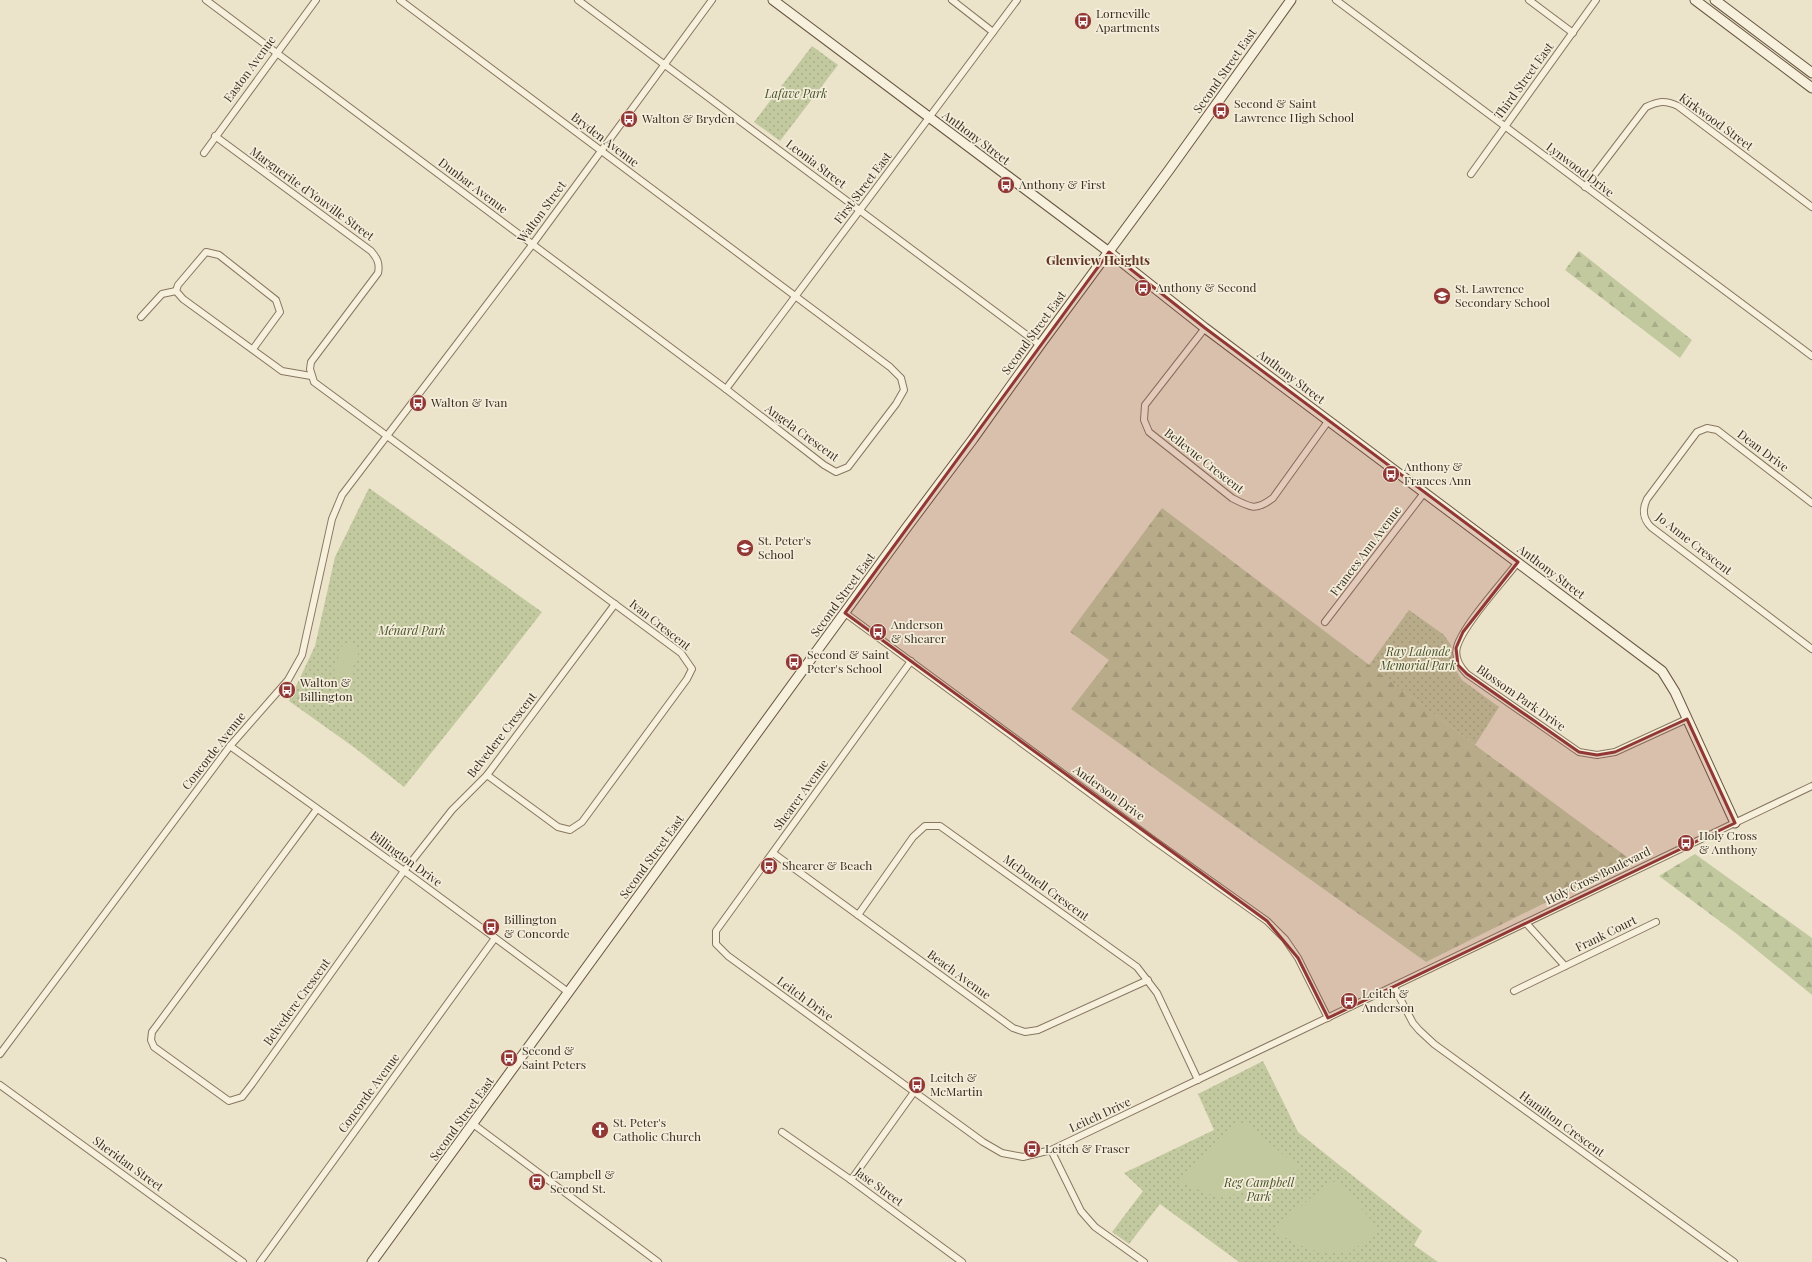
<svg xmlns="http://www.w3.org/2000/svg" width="1812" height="1262" font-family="'Playfair Display',serif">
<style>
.forest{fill:url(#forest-firs)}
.park{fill:url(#park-dots)}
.pitch{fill:#c2c99f}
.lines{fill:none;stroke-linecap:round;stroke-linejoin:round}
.street-casing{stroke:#877760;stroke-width:8}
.secondary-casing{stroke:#695843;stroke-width:11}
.street{stroke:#f7f0dd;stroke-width:6}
.secondary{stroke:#f7f0dd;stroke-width:9}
.marked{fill:#913835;fill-opacity:0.2;stroke:#913835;stroke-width:3;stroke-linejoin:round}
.labels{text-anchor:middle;stroke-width:3.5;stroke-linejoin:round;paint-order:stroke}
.poi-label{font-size:12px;fill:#392e22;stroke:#f4edda;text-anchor:start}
.street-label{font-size:12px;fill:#392e22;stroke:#f4edda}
.park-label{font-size:12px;font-style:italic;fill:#47542a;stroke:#f4edda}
.neighbourhood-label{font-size:13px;font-weight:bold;fill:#623525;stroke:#f4edda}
</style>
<defs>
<pattern id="forest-firs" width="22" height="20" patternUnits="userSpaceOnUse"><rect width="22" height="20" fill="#c2c99f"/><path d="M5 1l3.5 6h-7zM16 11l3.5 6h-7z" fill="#a7ad89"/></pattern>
<pattern id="park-dots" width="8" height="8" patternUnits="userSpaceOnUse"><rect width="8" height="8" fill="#c2c99f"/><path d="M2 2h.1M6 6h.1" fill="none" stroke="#a7ad89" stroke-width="1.8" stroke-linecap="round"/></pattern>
</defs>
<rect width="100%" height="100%" fill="#ece3cb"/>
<g class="forest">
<polygon points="1579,251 1692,340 1680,358 1565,270"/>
<polygon points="1162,508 1475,745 1631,860 1426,962 1071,709 1109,660 1070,632"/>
<polygon points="1695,854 1812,938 1812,995 1737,934 1659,876"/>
</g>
<g class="park">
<polygon points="812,46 838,65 780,141 754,122"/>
<polygon points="369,488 542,612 476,697 404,787 355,748 289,701 315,646 335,557"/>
<polygon points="1409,610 1444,635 1451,645 1454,668 1462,680 1499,707 1475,745 1369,665"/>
<polygon points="1263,1061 1298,1132 1422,1231 1414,1245 1438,1262 1239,1262 1160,1204 1129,1244 1112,1232 1143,1191 1124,1173 1214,1130 1198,1094"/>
</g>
<g class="pitch">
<polygon points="343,643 360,648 349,679 333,674"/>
<polygon points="1238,1124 1247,1124 1300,1169 1268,1189 1217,1197 1177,1181"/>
<polygon points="1329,1182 1337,1182 1342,1186 1379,1229 1350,1253 1310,1250 1272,1231"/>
</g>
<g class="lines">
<defs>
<g id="street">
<polyline points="206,0 726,389 824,465 836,472 848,467 896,404 904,390 901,378 890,367 400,0"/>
<polyline points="578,0 1040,345"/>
<polyline points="952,0 993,32"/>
<polyline points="1336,0 1812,356"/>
<polyline points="1529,0 1573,33"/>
<path d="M 215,136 L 371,251 C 377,258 380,263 378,273 L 311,362 L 310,369 L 314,382 L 681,653 L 692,669 L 687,679 L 582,822 L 570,830 L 558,827 L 487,775"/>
<polyline points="204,153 316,0"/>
<polyline points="1471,174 1596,0"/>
<path d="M 1585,187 L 1646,107 C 1659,101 1665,100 1678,106 L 1812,207"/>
<polyline points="141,317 162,294 176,291"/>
<path d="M 1205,328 L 1145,405 L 1144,420 L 1149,432 L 1232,498 C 1251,508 1256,511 1273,498 L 1329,420"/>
<polyline points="253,349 280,312 276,300 219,255 206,252 178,285 176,291 183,299 282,371 311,376"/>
<polyline points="726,389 1017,0"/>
<path d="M 1812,503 L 1717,430 L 1707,428 L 1697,432 L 1647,499 C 1642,509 1643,519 1651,527 L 1812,649"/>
<path d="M 1518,562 C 1503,582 1463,625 1457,647 C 1454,658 1460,667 1467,674 L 1579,752 L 1597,755 L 1615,752 L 1687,719"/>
<polyline points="845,613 1156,842 1267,921 1285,939 1298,958 1328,1018"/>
<polyline points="1325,622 1424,493"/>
<polyline points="911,661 716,931 716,944 728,956 983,1142 1002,1153 1023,1157 1051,1150 1812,786"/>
<polyline points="230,746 414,878 568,992"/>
<polyline points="317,809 152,1032 151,1040 154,1047 229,1101 242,1097 252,1084 404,871 452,810 487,775 615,604"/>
<polyline points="773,853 1013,1028 1025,1032 1038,1030 1148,980"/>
<polyline points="858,915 913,837 925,826 940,826 1137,967 1157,993 1198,1080"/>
<polyline points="1526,923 1565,966"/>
<polyline points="1394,987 1413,1023 1419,1030 1434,1044 1734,1262"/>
<polyline points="1514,991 1656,922"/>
<polyline points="0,1054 230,746 288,680 302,655 332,519 342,495 532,245 712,0"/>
<polyline points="0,1085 243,1262"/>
<polyline points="473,1124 658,1262"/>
<polyline points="782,1132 851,1180 962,1262"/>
<polyline points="1051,1150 1081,1211 1095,1227 1144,1262"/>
<polyline points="851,1180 914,1092"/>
<polyline points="0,1261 3,1262"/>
<polyline points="260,1262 495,938"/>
</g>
<g id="secondary">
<polyline points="773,0 1109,252 1205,328 1662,671 1675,692 1735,823"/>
<polyline points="1695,0 1812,88"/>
<polyline points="1715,0 1812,73"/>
<polyline points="372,1262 907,527 973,439 1040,345 1169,170 1291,0"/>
</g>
</defs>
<use href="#street" class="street-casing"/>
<use href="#secondary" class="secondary-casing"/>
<use href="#street" class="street"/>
<use href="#secondary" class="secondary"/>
</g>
<path class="marked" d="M 1109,252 L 1205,328 L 1518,562 L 1463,632 L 1456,648 L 1458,665 L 1467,674 L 1579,752 L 1597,755 L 1615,752 L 1687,719 L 1735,823 L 1328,1018 L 1298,958 L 1267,921 L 845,613 Z"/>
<defs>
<symbol id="bus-disc" viewBox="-11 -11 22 22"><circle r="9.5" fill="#913835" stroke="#f4edda"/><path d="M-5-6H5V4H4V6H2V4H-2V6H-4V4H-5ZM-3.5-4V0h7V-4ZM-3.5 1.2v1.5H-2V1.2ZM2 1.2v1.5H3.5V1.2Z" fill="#fff"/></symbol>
<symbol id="school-disc" viewBox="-11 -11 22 22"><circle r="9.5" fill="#913835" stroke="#f4edda"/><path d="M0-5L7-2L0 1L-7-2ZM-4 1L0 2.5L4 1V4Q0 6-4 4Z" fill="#fff"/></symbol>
<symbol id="church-disc" viewBox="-11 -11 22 22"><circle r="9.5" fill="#913835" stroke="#f4edda"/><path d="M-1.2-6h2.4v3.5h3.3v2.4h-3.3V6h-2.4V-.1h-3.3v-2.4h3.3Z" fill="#fff"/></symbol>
</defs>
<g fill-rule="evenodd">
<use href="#bus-disc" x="1073" y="11" width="20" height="20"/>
<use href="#bus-disc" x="1211" y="101" width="20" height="20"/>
<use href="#bus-disc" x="619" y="109" width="20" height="20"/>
<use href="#bus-disc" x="996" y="175" width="20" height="20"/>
<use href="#bus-disc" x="1133" y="278" width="20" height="20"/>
<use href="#school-disc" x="1432" y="286" width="20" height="20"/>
<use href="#bus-disc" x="408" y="393" width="20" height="20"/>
<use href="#bus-disc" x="1381" y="464" width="20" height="20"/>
<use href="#school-disc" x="735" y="538" width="20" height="20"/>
<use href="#bus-disc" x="868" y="622" width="20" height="20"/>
<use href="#bus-disc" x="784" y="652" width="20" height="20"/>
<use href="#bus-disc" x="277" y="680" width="20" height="20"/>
<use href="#bus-disc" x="1676" y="833" width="20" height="20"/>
<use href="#bus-disc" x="759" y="856" width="20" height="20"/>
<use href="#bus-disc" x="481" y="917" width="20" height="20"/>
<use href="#bus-disc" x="1339" y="991" width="20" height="20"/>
<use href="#bus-disc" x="499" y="1048" width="20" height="20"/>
<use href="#bus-disc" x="907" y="1075" width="20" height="20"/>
<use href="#church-disc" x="590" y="1120" width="20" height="20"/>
<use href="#bus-disc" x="1022" y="1139" width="20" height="20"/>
<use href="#bus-disc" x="527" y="1172" width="20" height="20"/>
</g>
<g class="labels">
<g class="poi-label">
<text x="1096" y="18">Lorneville<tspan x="1096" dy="14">Apartments</tspan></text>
<text x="1234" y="108">Second &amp; Saint<tspan x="1234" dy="14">Lawrence High School</tspan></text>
<text x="642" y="123">Walton &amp; Bryden</text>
<text x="1019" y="189">Anthony &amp; First</text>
<text x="1156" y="292">Anthony &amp; Second</text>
<text x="1455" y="293">St. Lawrence<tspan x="1455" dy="14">Secondary School</tspan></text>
<text x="431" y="407">Walton &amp; Ivan</text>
<text x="1404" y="471">Anthony &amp;<tspan x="1404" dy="14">Frances Ann</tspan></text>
<text x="758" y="545">St. Peter's<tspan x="758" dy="14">School</tspan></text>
<text x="891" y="629">Anderson<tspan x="891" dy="14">&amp; Shearer</tspan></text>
<text x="807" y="659">Second &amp; Saint<tspan x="807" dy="14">Peter's School</tspan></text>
<text x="300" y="687">Walton &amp;<tspan x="300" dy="14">Billington</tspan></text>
<text x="1699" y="840">Holy Cross<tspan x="1699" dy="14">&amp; Anthony</tspan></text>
<text x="782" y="870">Shearer &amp; Beach</text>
<text x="504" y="924">Billington<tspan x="504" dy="14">&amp; Concorde</tspan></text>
<text x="1362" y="998">Leitch &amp;<tspan x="1362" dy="14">Anderson</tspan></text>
<text x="522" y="1055">Second &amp;<tspan x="522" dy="14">Saint Peters</tspan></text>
<text x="930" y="1082">Leitch &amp;<tspan x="930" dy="14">McMartin</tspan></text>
<text x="613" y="1127">St. Peter's<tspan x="613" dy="14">Catholic Church</tspan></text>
<text x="1045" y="1153">Leitch &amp; Fraser</text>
<text x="550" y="1179">Campbell &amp;<tspan x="550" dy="14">Second St.</tspan></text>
</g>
<g class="street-label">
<text transform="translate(250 69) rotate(-54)" y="4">Easton Avenue</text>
<text transform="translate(1225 71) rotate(-55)" y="4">Second Street East</text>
<text transform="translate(1524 81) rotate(-54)" y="4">Third Street East</text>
<text transform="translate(1716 122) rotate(36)" y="4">Kirkwood Street</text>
<text transform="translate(976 138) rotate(37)" y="4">Anthony Street</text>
<text transform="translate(605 140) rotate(37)" y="4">Bryden Avenue</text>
<text transform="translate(816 164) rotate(37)" y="4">Leonia Street</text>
<text transform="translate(1580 170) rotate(37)" y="4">Lynwood Drive</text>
<text transform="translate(473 186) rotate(37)" y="4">Dunbar Avenue</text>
<text transform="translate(863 188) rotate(-53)" y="4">First Street East</text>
<text transform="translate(312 194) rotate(36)" y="4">Marguerite d'Youville Street</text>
<text transform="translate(542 212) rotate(-54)" y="4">Walton Street</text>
<text transform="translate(1034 333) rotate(-54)" y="4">Second Street East</text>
<text transform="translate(1291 377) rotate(37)" y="4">Anthony Street</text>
<text transform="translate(802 433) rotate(36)" y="4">Angela Crescent</text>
<text transform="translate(1763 451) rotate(37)" y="4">Dean Drive</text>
<text transform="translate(1204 461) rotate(38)" y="4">Bellevue Crescent</text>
<text transform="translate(1694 544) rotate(38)" y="4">Jo Anne Crescent</text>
<text transform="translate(1366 551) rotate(-53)" y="4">Frances Ann Avenue</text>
<text transform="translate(1551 572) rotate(37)" y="4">Anthony Street</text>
<text transform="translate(843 595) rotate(-54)" y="4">Second Street East</text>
<text transform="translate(660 625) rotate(38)" y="4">Ivan Crescent</text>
<text transform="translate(1521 698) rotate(35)" y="4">Blossom Park Drive</text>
<text transform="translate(502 735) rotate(-52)" y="4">Belvedere Crescent</text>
<text transform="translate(214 751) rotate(-52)" y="4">Concorde Avenue</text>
<text transform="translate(1109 793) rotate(36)" y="4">Anderson Drive</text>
<text transform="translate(801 795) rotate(-54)" y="4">Shearer Avenue</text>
<text transform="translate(652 857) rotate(-54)" y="4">Second Street East</text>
<text transform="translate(406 859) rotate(36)" y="4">Billington Drive</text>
<text transform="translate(1598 876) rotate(-26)" y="4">Holy Cross Boulevard</text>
<text transform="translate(1046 888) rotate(36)" y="4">McDonell Crescent</text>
<text transform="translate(1606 934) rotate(-26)" y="4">Frank Court</text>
<text transform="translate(959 975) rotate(36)" y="4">Beach Avenue</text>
<text transform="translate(805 999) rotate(36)" y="4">Leitch Drive</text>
<text transform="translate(297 1002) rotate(-54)" y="4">Belvedere Crescent</text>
<text transform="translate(369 1093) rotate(-54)" y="4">Concorde Avenue</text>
<text transform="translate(1100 1115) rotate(-25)" y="4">Leitch Drive</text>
<text transform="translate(462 1119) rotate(-54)" y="4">Second Street East</text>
<text transform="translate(1562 1124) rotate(36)" y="4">Hamilton Crescent</text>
<text transform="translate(128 1164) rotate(36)" y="4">Sheridan Street</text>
<text transform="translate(879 1187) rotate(36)" y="4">Jase Street</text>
</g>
<g class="park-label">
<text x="796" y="98">Lafave Park</text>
<text x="412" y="635">Ménard Park</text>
<text x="1418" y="656">Ray Lalonde<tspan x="1418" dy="14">Memorial Park</tspan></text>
<text x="1259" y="1187">Reg Campbell<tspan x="1259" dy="14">Park</tspan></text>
</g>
<g class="neighbourhood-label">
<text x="1098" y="265">Glenview Heights</text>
</g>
</g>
</svg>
